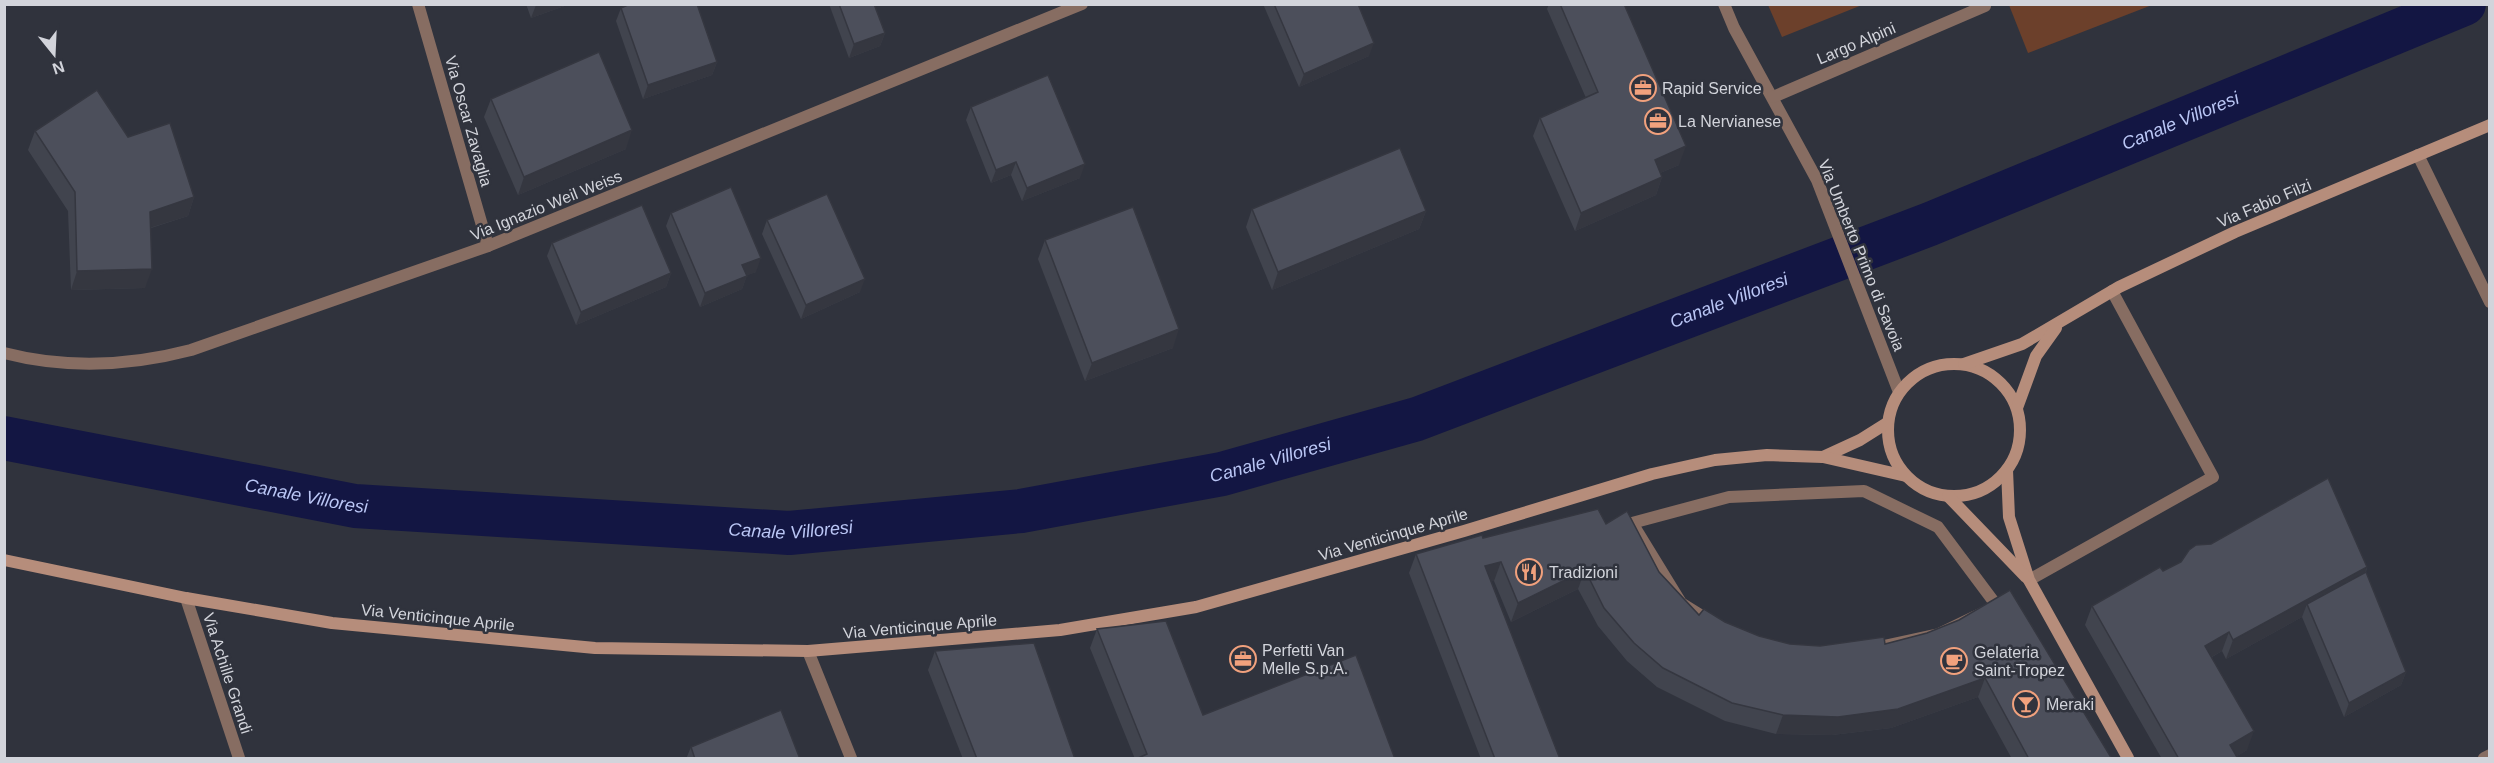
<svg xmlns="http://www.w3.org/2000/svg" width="2494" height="763" font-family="Helvetica,sans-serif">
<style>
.green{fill:#6c402b}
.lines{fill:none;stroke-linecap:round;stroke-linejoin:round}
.canal{stroke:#131643;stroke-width:44}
.lane{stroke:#876d62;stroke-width:12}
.street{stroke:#876d62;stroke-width:12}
.secondary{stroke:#b68d7b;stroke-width:12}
.wall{fill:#41444e}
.shaded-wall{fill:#353740}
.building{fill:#4c4f5b;stroke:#353740;stroke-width:1.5}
.labels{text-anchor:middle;stroke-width:5;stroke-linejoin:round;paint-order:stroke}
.street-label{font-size:16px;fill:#d2d4db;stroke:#30333d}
.poi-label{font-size:16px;fill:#d2d4db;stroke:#30333d;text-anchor:start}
.water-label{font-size:18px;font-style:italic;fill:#bac6f5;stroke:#30333d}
</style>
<rect width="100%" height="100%" fill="#30333d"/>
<g class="green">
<polygon points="1768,5 1862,5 1782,37"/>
<polygon points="2009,5 2152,5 2028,53"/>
</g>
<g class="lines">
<path class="canal" id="s1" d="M 4,438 L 355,506 L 789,533 L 1021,511 L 1222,474 L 1417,419 L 1930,224 L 2464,4"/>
<g class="lane">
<polyline points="2029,580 2213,477 2112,291"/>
<polyline points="808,651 851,758"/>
</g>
<g class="street">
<polyline points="418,4 488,246"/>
<polyline points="1724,4 1734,28 1817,180 1899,392"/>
<polyline points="1773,97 1985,6"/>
<polyline points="2418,155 2490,302"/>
<path d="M 4,353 C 66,369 130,366 191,350 L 488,246 L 1082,4"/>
<polygon points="1864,491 1938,527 1997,606 1939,634 1879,647 1804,655 1736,637 1681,603 1632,523 1729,497"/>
<polyline points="186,598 239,758"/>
<polyline points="2484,758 2490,755"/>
</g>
<g class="secondary">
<circle cx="1954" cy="430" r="66"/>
<polyline points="1964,364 2022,344 2119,287 2235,232 2490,125"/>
<polyline points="2017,408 2036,356 2056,328"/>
<polyline points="1823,457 1860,440 1887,423"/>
<polyline points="2007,470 2009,517 2029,580 2128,758"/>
<polyline points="1948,496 2026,577"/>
<polyline points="4,560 186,598 332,623 595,648 808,651 1060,630 1196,607 1464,531 1652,474 1715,460 1767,455 1823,457 1906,476"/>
</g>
</g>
<g class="wall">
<polygon points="526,4 570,4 531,18"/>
<polygon points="829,4 874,4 885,33 880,46 849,58"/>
<polygon points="1263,4 1358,4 1369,56 1299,87"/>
<polygon points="1549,4 1624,4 1679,165 1660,173 1662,177 1656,195 1575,231 1533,136 1540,118 1586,98 1547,9"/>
<polygon points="621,8 717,62 712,75 643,99 616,21"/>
<polygon points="491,99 626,149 518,195 484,117"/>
<polygon points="971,107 1080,178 1022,201 1011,175 991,183 966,120"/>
<polygon points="35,131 128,137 194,197 188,216 151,228 145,288 71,290 68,211 28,150"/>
<polygon points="1252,209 1426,211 1419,229 1272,290 1246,227"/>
<polygon points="671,213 756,272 747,275 742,289 700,307 666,226"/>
<polygon points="767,220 860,292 801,319 762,234"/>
<polygon points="1045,240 1173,348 1085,381 1038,259"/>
<polygon points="552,243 671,273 666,287 576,325 547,256"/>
<polygon points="1606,524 1659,572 1699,615 1725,622 1759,636 1790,644 1820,646 1885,644 1927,633 2112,759 2012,759 1978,697 1891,728 1832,735 1776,734 1725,721 1657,687 1627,661 1598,626 1578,589 1511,622 1494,581 1491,581 1560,759 1481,759 1409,573 1416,554 1483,538"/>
<polygon points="2181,562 2367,567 2366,572 2406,672 2401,685 2344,717 2302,617 2226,659 2222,651 2212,657 2247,750 2237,756 2238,759 2162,759 2085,625 2092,606"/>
<polygon points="1097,629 1203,715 1395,759 1135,759 1090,648"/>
<polygon points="935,651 1075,759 963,759 928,670"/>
<polygon points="691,747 800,759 686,759"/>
</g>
<g class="shaded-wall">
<polygon points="570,4 531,18 536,5"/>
<polygon points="885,33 880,46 849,58 854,44"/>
<polygon points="1374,43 1369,56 1299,87 1304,74"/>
<polygon points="717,62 712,75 643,99 648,85"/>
<polygon points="632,130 626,149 518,195 524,177"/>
<polygon points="1686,146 1679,165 1648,178 1655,160"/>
<polygon points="1016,162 1011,175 991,183 996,170"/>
<polygon points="1085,164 1080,178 1022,201 1027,188"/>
<polygon points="1662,177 1656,195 1575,231 1581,213"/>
<polygon points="194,197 188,216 143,230 150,212"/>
<polygon points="1426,211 1419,229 1272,290 1278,272"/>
<polygon points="761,258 756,272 738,279 742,265"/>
<polygon points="152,269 145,288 71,290 77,271"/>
<polygon points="671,273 666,287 576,325 581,312"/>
<polygon points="747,276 742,289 700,307 705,293"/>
<polygon points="865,279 860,292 801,319 806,305"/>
<polygon points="1179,329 1173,348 1085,381 1092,363"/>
<polygon points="1501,562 1494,581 1479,584 1485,566"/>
<polygon points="2367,567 2361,585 2307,604 2302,617 2226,659 2233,640"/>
<polygon points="1585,570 1578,589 1511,622 1518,603"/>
<polygon points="2229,632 2222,651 2199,664 2205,646"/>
<polygon points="2406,672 2401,685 2344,717 2349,703"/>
<polygon points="1985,678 1978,697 1891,728 1832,735 1776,734 1783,715"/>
<polygon points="2254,731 2247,750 2232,759 2230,745"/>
</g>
<g class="building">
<polygon points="630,4 697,4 717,62 648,85 621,8"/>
<polygon points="839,4 874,4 885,33 854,44"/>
<polygon points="1274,4 1358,4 1374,43 1304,74"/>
<polygon points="1560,4 1624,4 1686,146 1655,160 1662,177 1581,213 1540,118 1598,92"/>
<polygon points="599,52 632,130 524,177 491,99"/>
<polygon points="1048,75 1085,164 1027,188 1016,162 996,170 971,107"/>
<polygon points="97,90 128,137 170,123 194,197 150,212 152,269 77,271 75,192 35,131"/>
<polygon points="1400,148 1426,211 1278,272 1252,209"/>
<polygon points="731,187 761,258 742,265 747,276 705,293 671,213"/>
<polygon points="827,194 865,279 806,305 767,220"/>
<polygon points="642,205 671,273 581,312 552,243"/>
<polygon points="1133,207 1179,329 1092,363 1045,240"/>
<polygon points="2328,478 2367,567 2233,640 2229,632 2205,646 2254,731 2230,745 2238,759 2179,759 2092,606 2160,567 2163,571 2181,562 2189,550 2196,545 2211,544"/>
<polygon points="1598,509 1606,524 1627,511 1659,572 1699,615 1704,609 1725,622 1759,636 1790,644 1820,646 1884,637 1885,644 1927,633 1959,620 2010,590 2112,759 2029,759 1985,678 1898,709 1838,717 1783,715 1732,703 1663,668 1634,643 1604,608 1585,570 1518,603 1501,562 1485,566 1560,759 1495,759 1416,554 1482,535 1483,538"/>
<polygon points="2366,572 2406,672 2349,703 2307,604"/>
<polygon points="1166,621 1203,715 1356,655 1395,759 1136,759 1147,754 1097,629"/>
<polygon points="1034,643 1075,759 977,759 935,651"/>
<polygon points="781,710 800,759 695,759 691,747"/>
</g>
<defs>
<symbol id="office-ring" viewBox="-11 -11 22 22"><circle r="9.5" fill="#30333d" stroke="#f1a17d" stroke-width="1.5"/><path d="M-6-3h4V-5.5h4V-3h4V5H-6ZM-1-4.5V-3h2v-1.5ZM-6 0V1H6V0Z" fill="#f1a17d"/></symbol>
<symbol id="restaurant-ring" viewBox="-11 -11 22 22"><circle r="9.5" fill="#30333d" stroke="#f1a17d" stroke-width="1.5"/><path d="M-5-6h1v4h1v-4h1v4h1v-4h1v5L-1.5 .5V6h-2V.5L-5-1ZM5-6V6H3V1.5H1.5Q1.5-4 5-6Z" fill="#f1a17d"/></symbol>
<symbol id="cafe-ring" viewBox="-11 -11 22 22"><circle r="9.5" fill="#30333d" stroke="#f1a17d" stroke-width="1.5"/><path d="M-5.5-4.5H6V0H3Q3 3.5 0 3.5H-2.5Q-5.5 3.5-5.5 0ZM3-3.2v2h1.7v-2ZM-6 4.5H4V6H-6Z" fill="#f1a17d"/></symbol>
<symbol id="bar-ring" viewBox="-11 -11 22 22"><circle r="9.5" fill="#30333d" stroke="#f1a17d" stroke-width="1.5"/><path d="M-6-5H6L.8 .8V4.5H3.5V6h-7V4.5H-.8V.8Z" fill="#f1a17d"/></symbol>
</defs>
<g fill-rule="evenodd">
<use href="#office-ring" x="1628" y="73" width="30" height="30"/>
<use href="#office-ring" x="1643" y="106" width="30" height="30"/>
<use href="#restaurant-ring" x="1514" y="557" width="30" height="30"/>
<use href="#office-ring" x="1228" y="644" width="30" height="30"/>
<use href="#cafe-ring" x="1939" y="646" width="30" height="30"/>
<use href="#bar-ring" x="2011" y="689" width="30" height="30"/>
</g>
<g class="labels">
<g class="street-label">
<text transform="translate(1856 43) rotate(-23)" y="6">Largo Alpini</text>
<text transform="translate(469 121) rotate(74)" y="6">Via Oscar Zavaglia</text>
<text transform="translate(2264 203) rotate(-23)" y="6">Via Fabio Filzi</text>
<text transform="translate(546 205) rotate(-22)" y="6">Via Ignazio Weil Weiss</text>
<text transform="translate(1862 255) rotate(68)" y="6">Via Umberto Primo di Savoia</text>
<text transform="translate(1393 534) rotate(-16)" y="6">Via Venticinque Aprile</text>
<text transform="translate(438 617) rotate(6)" y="6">Via Venticinque Aprile</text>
<text transform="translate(920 626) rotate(-5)" y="6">Via Venticinque Aprile</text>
<text transform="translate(228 673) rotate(72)" y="6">Via Achille Grandi</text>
</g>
<g class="poi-label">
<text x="1662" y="94">Rapid Service</text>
<text x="1678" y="127">La Nervianese</text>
<text x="1549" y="578">Tradizioni</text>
<text x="1262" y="656">Perfetti Van<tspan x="1262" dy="18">Melle S.p.A.</tspan></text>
<text x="1974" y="658">Gelateria<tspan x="1974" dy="18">Saint-Tropez</tspan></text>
<text x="2046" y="710">Meraki</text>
</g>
<g class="water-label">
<text dy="6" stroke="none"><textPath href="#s1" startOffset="2252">Canale Villoresi</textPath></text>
<text dy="6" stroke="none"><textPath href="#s1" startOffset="1766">Canale Villoresi</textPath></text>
<text dy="6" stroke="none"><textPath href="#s1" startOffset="1280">Canale Villoresi</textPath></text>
<text dy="6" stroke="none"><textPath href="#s1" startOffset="308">Canale Villoresi</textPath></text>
<text dy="6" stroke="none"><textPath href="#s1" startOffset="794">Canale Villoresi</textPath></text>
</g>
</g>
<rect width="2494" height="763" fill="none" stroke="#d2d4db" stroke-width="12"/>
<g transform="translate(54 54) rotate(162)" stroke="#30333d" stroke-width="4.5" paint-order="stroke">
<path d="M0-4.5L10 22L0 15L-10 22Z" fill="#d2d4db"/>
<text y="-9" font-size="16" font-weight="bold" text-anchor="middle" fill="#d2d4db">N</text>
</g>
</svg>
